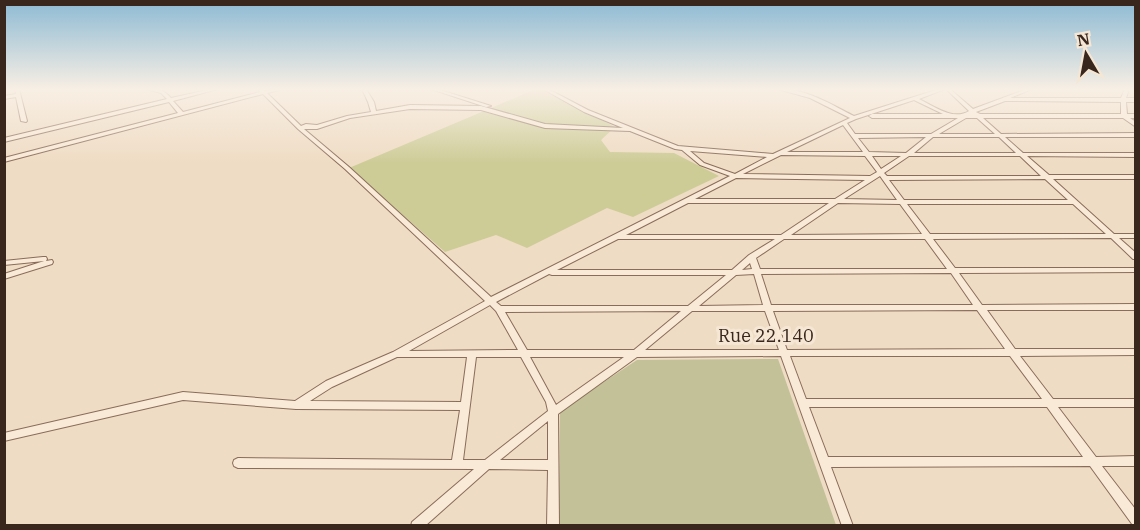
<svg xmlns="http://www.w3.org/2000/svg" width="1140" height="530" font-family="'IBM Plex Serif',serif">
<style>
.green{fill:#cdcc97}
.cemetery{fill:#c2c197}
.lines{fill:none;stroke-linecap:round;stroke-linejoin:round}
.minor-casing{stroke:#8a6c5a;stroke-width:2}
.minor{fill:#f9ead7;fill-rule:evenodd}
.labels{text-anchor:middle;stroke-width:6;stroke-linejoin:round;paint-order:stroke}
.street-label{font-size:18px;fill:#39271e;stroke:#f6e7d4}
</style>
<rect width="100%" height="100%" fill="#efdcc4"/>
<polygon class="green" points="536,89 543,89 615,127 601,140 610,152 674,153 719,176 633,217 607,208 527,248 496,235 445,252 349,168"/>
<polygon class="cemetery" points="778,359 836,525 559,526 560,411 637,360"/>
<g class="lines">
<defs>
<g id="minor">
<polygon points="15,89 19,89 27,121 26,122 21,121 16,97 4,99 4,96 16,94"/>
<path d="M 146,89 C 157,88 163,89 171,98 L 212,89 L 218,89 L 173,101 L 183,112 L 260,92 L 258,89 L 262,89 L 265,91 L 280,89 L 280,90 L 267,93 L 301,126 L 306,124 L 317,125 L 347,116 L 371,112 L 368,102 L 362,89 L 366,89 L 374,102 L 376,111 L 410,105 L 481,106 L 545,124 L 623,128 L 584,112 L 543,89 L 548,89 L 588,110 L 678,146 L 773,154 L 850,118 L 810,98 L 781,90 L 781,89 C 807,89 832,105 854,116 L 939,89 L 945,89 L 919,99 C 934,106 953,121 969,111 L 946,89 L 950,89 L 973,109 L 1027,89 L 1032,89 L 1010,98 L 1121,98 L 1125,89 L 1129,89 L 1126,98 L 1136,98 L 1136,102 L 1126,102 L 1127,114 L 1136,114 L 1136,118 L 1130,118 L 1136,122 L 1136,127 L 1123,118 L 983,118 L 1001,134 L 1136,133 L 1136,137 L 1005,137 L 1023,153 L 1136,153 L 1136,157 L 1027,156 L 1049,175 L 1136,175 L 1136,179 L 1053,179 L 1114,234 L 1136,234 L 1136,238 L 1119,238 L 1136,253 L 1136,259 L 1133,259 L 1111,238 L 933,239 L 955,268 L 1136,268 L 1136,272 L 959,273 L 982,305 L 1136,304 L 1136,310 L 987,310 L 1015,349 L 1136,349 L 1136,355 L 1020,356 L 1053,399 L 1136,399 L 1136,407 L 1058,407 L 1096,457 L 1136,456 L 1136,466 L 1102,466 L 1136,510 L 1136,525 L 1132,524 L 1090,466 L 831,467 L 853,526 L 842,526 L 781,356 L 637,357 L 558,414 L 559,526 L 547,526 L 548,470 L 489,469 L 425,526 L 411,526 L 412,522 L 474,469 L 238,468 L 234,466 L 233,463 L 234,460 L 238,458 L 452,460 L 460,410 L 296,409 L 183,400 L 4,441 L 4,433 L 183,392 L 295,401 L 326,381 L 393,352 L 485,301 L 345,169 L 298,129 L 263,94 L 4,162 L 4,158 L 178,113 L 169,102 L 4,142 L 4,138 L 167,99 L 161,93 ZM 914,100 L 943,114 L 872,114 L 869,116 L 872,118 L 958,118 L 931,134 L 855,134 L 847,123 L 856,119 ZM 1005,101 L 1121,102 L 1121,114 L 980,114 L 976,112 ZM 410,109 L 481,110 L 545,128 L 630,131 L 675,149 L 682,150 L 700,165 L 730,176 L 491,297 L 349,167 L 304,129 L 317,129 L 350,118 ZM 966,118 L 977,118 L 995,134 L 939,134 ZM 843,125 L 863,152 L 787,152 ZM 926,137 L 906,153 L 869,152 L 858,138 ZM 933,137 L 999,137 L 1016,153 L 914,153 ZM 690,151 L 767,157 L 735,174 L 704,163 ZM 781,155 L 865,156 L 877,172 L 870,176 L 743,174 ZM 872,156 L 901,156 L 881,169 ZM 909,156 L 1020,156 L 1041,176 L 887,176 L 884,173 ZM 880,176 L 897,200 L 844,199 ZM 736,178 L 865,180 L 835,199 L 695,199 ZM 1045,179 L 1068,200 L 904,200 L 889,180 ZM 688,203 L 829,203 L 781,235 L 626,235 ZM 838,203 L 900,204 L 922,234 L 791,235 ZM 907,204 L 1073,204 L 1106,234 L 930,234 ZM 618,239 L 775,239 L 749,255 L 732,270 L 557,270 ZM 784,239 L 925,239 L 947,269 L 760,269 L 756,258 ZM 750,263 L 752,269 L 742,270 ZM 951,273 L 973,305 L 771,305 L 761,274 ZM 549,274 L 552,275 L 726,275 L 688,306 L 501,306 L 496,302 ZM 754,274 L 763,305 L 699,306 L 736,275 ZM 490,305 L 496,311 L 518,350 L 409,351 ZM 977,310 L 1005,349 L 787,350 L 773,311 ZM 681,311 L 634,350 L 527,350 L 505,312 ZM 692,311 L 765,311 L 779,350 L 645,350 ZM 790,356 L 1010,356 L 1042,399 L 806,399 ZM 397,357 L 467,357 L 461,402 L 310,401 L 332,387 ZM 476,357 L 521,357 L 546,402 L 548,411 L 485,460 L 463,460 ZM 530,357 L 624,357 L 556,405 ZM 809,407 L 1047,407 L 1083,457 L 828,457 ZM 548,421 L 548,460 L 500,460 Z"/>
<polygon points="431,89 437,89 491,106 486,107"/>
<polygon points="43,257 46,257 47,259 46,261 52,260 53,262 52,264 4,279 4,274 44,261 4,265 4,261"/>
</g>
</defs>
<use href="#minor" class="minor-casing"/>
<use href="#minor" class="minor"/>
</g>
<linearGradient id="sky" x2="0" y2="1"><stop stop-color="#8dbad4"/><stop offset="0.55" stop-color="#f8efe4"/><stop offset="1" stop-color="#f8efe4" stop-opacity="0"/></linearGradient>
<rect width="1140" height="163" fill="url(#sky)"/>
<g class="labels">
<g class="street-label">
<text x="766" y="342">Rue 22.140</text>
</g>
</g>
<rect width="1140" height="530" fill="none" stroke="#39271e" stroke-width="12"/>
<g transform="translate(1086 54) rotate(350)" stroke="#f6e7d4" stroke-width="4.5" paint-order="stroke">
<path d="M0-4.5L10 22L0 15L-10 22Z" fill="#39271e"/>
<text y="-9" font-size="16" font-weight="bold" text-anchor="middle" fill="#39271e">N</text>
</g>
</svg>
